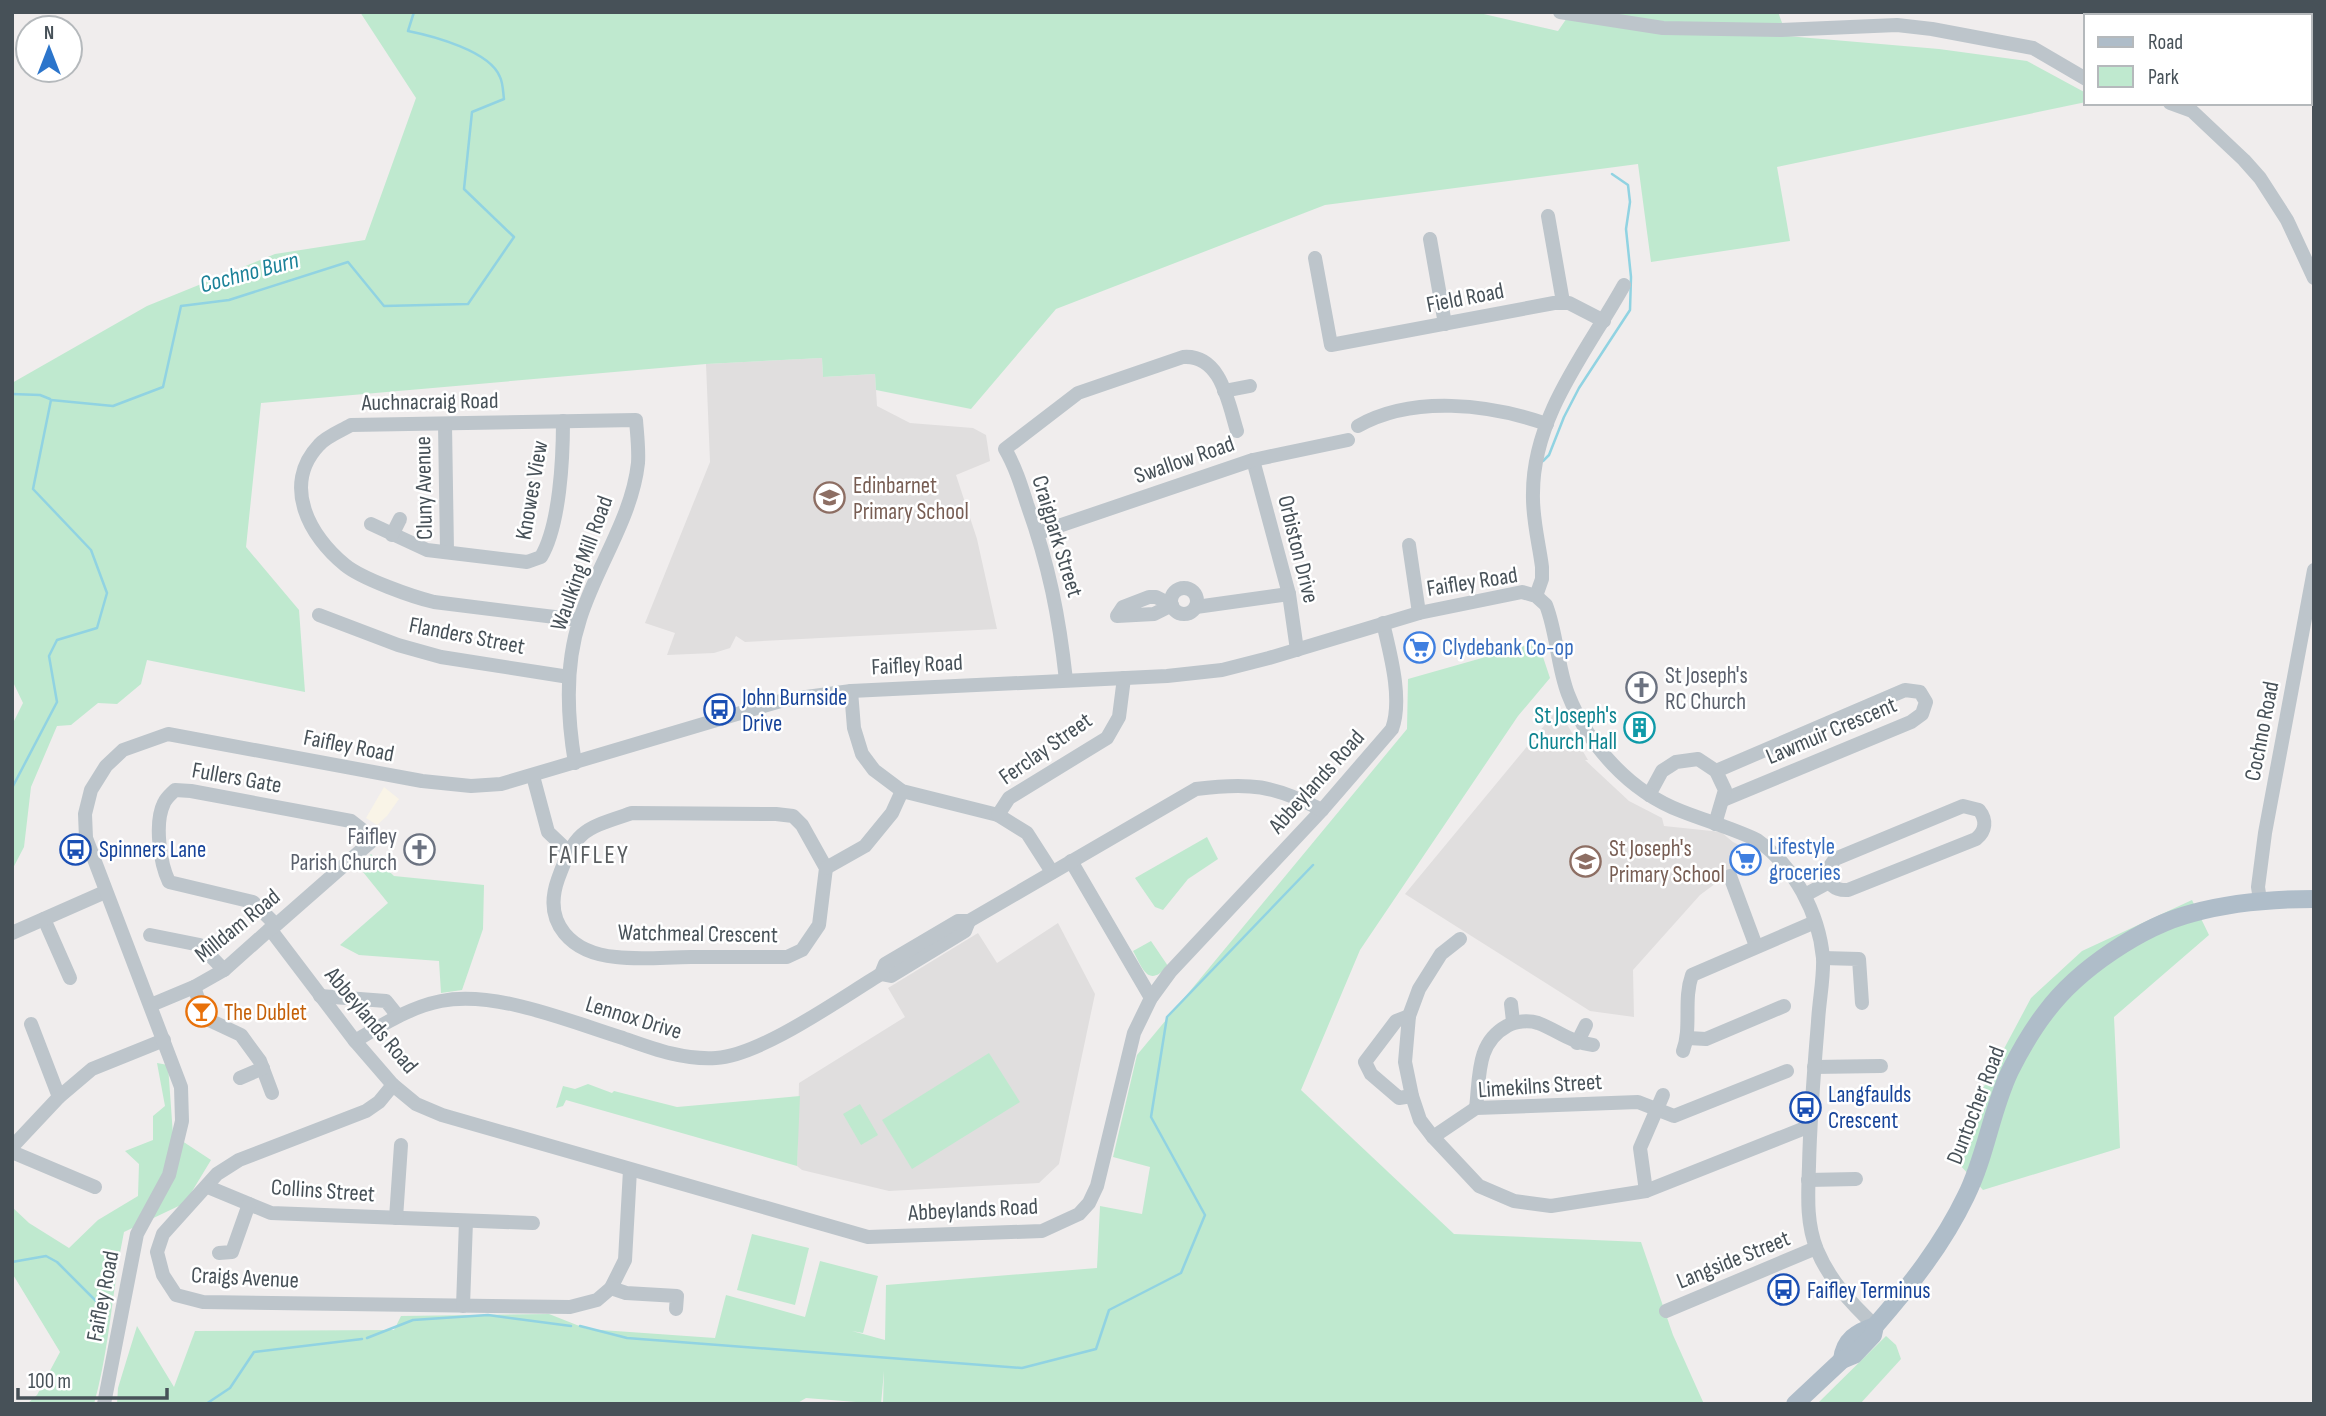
<svg xmlns="http://www.w3.org/2000/svg" width="2326" height="1416" font-family="'Sofia Sans Condensed',sans-serif">
<style>
.commercial{fill:#f9f4e7}
.education{fill:#e0dede}
.green{fill:#bfe9cf}
.lines{fill:none;stroke-linecap:round;stroke-linejoin:round}
.stream{stroke:#91d3e2;stroke-width:2.5}
.minor{stroke:#bdc5cb;stroke-width:14}
.major{stroke:#afbdc9;stroke-width:18}
.labels{text-anchor:middle;stroke-width:5;stroke-linejoin:round;paint-order:stroke}
.street-label{font-size:23px;fill:#475158;stroke:#fff}
.education-label{font-size:23px;fill:#785e54;stroke:#fff;text-anchor:start}
.shop-label{font-size:23px;fill:#366cbe;stroke:#fff;text-anchor:start}
.worship-label{font-size:23px;fill:#5b616d;stroke:#fff;text-anchor:start}
.transit-label{font-size:23px;fill:#164399;stroke:#fff;text-anchor:start}
.culture-label{font-size:23px;fill:#0d838f;stroke:#fff;text-anchor:end}
.food-label{font-size:23px;fill:#c56008;stroke:#fff;text-anchor:start}
.water-label{font-size:24px;font-style:italic;fill:#1b8198;stroke:#fff}
.quarter-label{font-size:26px;letter-spacing:2px;fill:#5a5e61;stroke:#fff}
</style>
<rect width="100%" height="100%" fill="#f0eded"/>
<polygon class="commercial" points="384,787 399,799 387,816 377,825 366,818"/>
<g class="education">
<polygon points="822,358 823,377 875,374 877,406 910,423 973,428 986,435 990,461 956,475 977,539 997,629 745,642 736,636 730,648 714,653 667,655 675,633 645,623 710,462 706,364"/>
<polygon points="1558,709 1588,760 1585,760 1629,801 1662,818 1664,826 1721,832 1733,842 1749,850 1731,872 1700,895 1633,970 1634,1017 1590,1011 1405,894"/>
<polygon points="1058,923 1095,994 1059,1164 1039,1183 889,1191 802,1170 797,1166 799,1083 905,1017 888,988 978,933 997,963"/>
</g>
<g class="green">
<polygon points="360,12 1475,12 1558,31 1571,12 1778,12 1787,36 1939,49 2027,61 2086,93 2086,102 1777,167 1790,241 1651,262 1638,164 1325,205 1056,309 971,409 876,390 875,374 823,377 822,358 706,364 261,403 246,547 299,610 305,692 147,660 141,684 117,704 98,703 71,725 57,726 31,787 24,847 12,870 12,725 23,703 12,680 12,383 147,306 275,254 365,240 416,98"/>
<polygon points="1538,642 1550,678 1518,716 1360,950 1301,1090 1454,1234 1641,1242 1673,1335 1704,1404 883,1404 884,1371 881,1404 806,1398 796,1404 117,1404 118,1388 137,1326 174,1387 195,1331 394,1330 401,1316 549,1314 587,1329 715,1338 726,1295 805,1317 820,1261 878,1276 863,1333 852,1331 885,1340 886,1285 1097,1268 1100,1206 1142,1214 1150,1167 1113,1157 1137,1055 1407,729 1408,679"/>
<polygon points="1207,837 1218,859 1188,879 1163,910 1155,907 1135,878"/>
<polygon points="371,854 394,876 484,885 483,929 462,990 441,993 439,961 359,955 340,945 388,903 359,867"/>
<polygon points="2192,900 2209,935 2114,1017 2120,1148 1983,1190 1959,1164 1981,1092 2031,998 2082,951"/>
<path d="M 1151,941 L 1168,966 C 1148,988 1143,969 1133,951 Z"/>
<polygon points="989,1053 1020,1102 912,1169 882,1120"/>
<path d="M 157,1063 L 168,1065 L 173,1135 L 211,1160 L 185,1203 L 124,1232 C 112,1289 110,1347 94,1404 L 27,1404 L 37,1395 L 60,1352 L 12,1273 L 12,1207 L 29,1223 L 69,1248 L 98,1220 L 138,1196 L 139,1164 L 125,1151 L 153,1140 L 153,1116 L 165,1106 Z"/>
<polygon points="588,1084 612,1093 614,1091 677,1107 800,1096 797,1166 566,1100 563,1106 556,1108 563,1086 575,1089"/>
<polygon points="860,1104 878,1135 861,1145 843,1114"/>
<polygon points="752,1234 809,1248 795,1305 737,1290"/>
<polygon points="1886,1336 1896,1345 1901,1359 1860,1404 1817,1404"/>
</g>
<g class="lines">
<g class="stream">
<polyline points="12,394 40,395 50,399"/>
<polyline points="1543,461 1549,455 1564,417 1579,388 1630,310 1631,277 1626,229 1630,202 1628,185 1612,174"/>
<path d="M 12,788 L 57,702 L 49,656 L 57,640 L 97,628 L 107,593 L 91,550 L 33,489 L 51,400 L 113,406 L 163,387 L 181,306 L 229,300 L 348,262 L 384,306 L 468,304 L 514,237 L 464,189 L 472,112 L 504,99 C 503,92 503,83 500,77 C 490,51 433,36 408,31 L 414,12"/>
<polyline points="12,1262 46,1256 57,1262 98,1303"/>
<polyline points="580,1326 627,1338 1022,1368 1096,1349 1109,1310 1181,1273 1205,1215 1151,1117 1167,1017 1313,865"/>
<polyline points="367,1338 413,1320 488,1315 571,1326"/>
<polyline points="206,1404 230,1388 254,1352 362,1339"/>
</g>
<g class="minor">
<polyline points="1560,12 1663,28 1781,30 1897,25 1932,29 2033,48 2086,79"/>
<polyline points="2170,103 2192,111 2244,160 2260,178 2287,220 2314,278"/>
<polyline points="1548,216 1563,302"/>
<polyline points="1430,239 1445,324"/>
<polyline points="1315,258 1331,345 1554,303 1569,303 1604,321"/>
<polyline points="1224,391 1250,386"/>
<polyline points="445,424 447,551"/>
<path d="M 1358,426 C 1413,395 1489,404 1547,424"/>
<polyline points="1253,460 1289,594 1297,650"/>
<path d="M 371,524 L 427,550 L 527,562 L 541,557 C 560,525 563,458 563,421"/>
<polyline points="1038,533 1253,460 1348,440"/>
<polyline points="392,535 400,519"/>
<polyline points="1409,545 1419,613"/>
<circle cx="1184" cy="601" r="13"/>
<path d="M 1536,596 L 1542,579 L 1542,567 C 1539,543 1532,518 1533,493 C 1533,415 1588,350 1624,285"/>
<polygon points="1149,597 1156,597 1172,605 1154,614 1117,616 1123,607"/>
<polyline points="1196,607 1289,594"/>
<polyline points="319,615 398,645 441,657 569,677"/>
<path d="M 1066,680 C 1059,616 1049,565 1027,504 C 1021,485 1015,466 1005,449 L 1078,393 L 1183,357 C 1221,354 1228,402 1237,431"/>
<polyline points="851,691 854,728 862,754 874,770 902,791 998,815 1027,833 1052,872"/>
<path d="M 575,763 C 567,716 565,664 580,619 C 596,567 632,518 638,463 C 639,449 637,434 636,420 L 351,425 C 341,431 327,436 319,445 C 281,485 310,537 345,565 C 362,579 413,597 434,602 L 579,620"/>
<polyline points="1716,771 1905,690 1920,692 1926,702 1922,714 1911,722 1723,800"/>
<polyline points="533,776 548,832 568,851"/>
<polyline points="1649,795 1662,771 1676,762 1698,759 1716,771 1725,790 1715,824"/>
<path d="M 1963,806 L 1979,810 C 1987,820 1986,831 1976,839 L 1848,890 C 1835,891 1827,884 1827,871 L 1835,859 Z"/>
<path d="M 632,813 L 776,814 L 793,816 L 802,825 L 826,868 L 819,925 L 802,950 L 787,957 C 755,957 723,957 691,957 C 667,957 640,960 616,957 C 572,953 542,924 558,879 C 576,829 584,829 632,813 Z"/>
<polyline points="998,815 1009,798 1107,738 1119,717 1124,678"/>
<polyline points="1071,861 1151,998"/>
<polyline points="826,868 865,846 892,813 902,791"/>
<polyline points="1730,876 1756,946"/>
<polyline points="1805,895 1829,882"/>
<polyline points="2260,900 2258,887 2265,833 2314,570"/>
<polyline points="44,919 70,978"/>
<path d="M 270,929 L 355,1041 L 393,1085 L 416,1104 L 442,1115 L 868,1237 L 1042,1231 L 1079,1214 L 1089,1203 L 1097,1186 L 1134,1033 L 1151,998 L 1170,972 L 1322,810 L 1392,729 C 1403,699 1390,653 1383,623"/>
<polyline points="12,933 105,892"/>
<polyline points="150,935 200,945 224,970"/>
<polyline points="1460,939 1441,954 1419,989 1409,1016 1405,1062 1412,1096 1420,1120 1433,1137 1479,1186 1514,1201 1551,1206 1646,1191 1810,1126"/>
<polyline points="1823,958 1859,959 1862,1003"/>
<polyline points="881,974 891,976 965,931 969,921"/>
<polyline points="194,987 200,1004 209,1020 241,1035 260,1061 272,1093"/>
<polyline points="320,996 386,1001 398,1016"/>
<polyline points="1511,1004 1513,1021"/>
<path d="M 151,1005 L 194,987 L 224,970 L 270,929 L 276,925 L 374,839 L 351,821 L 191,791 L 175,790 C 171,794 166,798 164,803 C 154,823 160,863 169,882 L 253,902 L 276,925"/>
<polyline points="1409,1016 1396,1021 1365,1062 1371,1074 1399,1098 1412,1096"/>
<polyline points="31,1024 59,1097"/>
<polyline points="1688,1038 1706,1039 1784,1006"/>
<path d="M 355,1041 C 382,1025 410,1007 441,1001 C 496,990 571,1022 623,1038 C 654,1049 683,1060 716,1058 C 762,1055 841,998 881,974 L 885,964 L 958,921 L 969,921 L 1196,789 C 1250,782 1273,785 1322,810"/>
<polyline points="1577,1043 1586,1025"/>
<path d="M 1683,1051 C 1692,1027 1683,1000 1692,975 L 1815,922"/>
<polyline points="1814,1067 1881,1066"/>
<polyline points="240,1078 263,1068"/>
<polyline points="393,1085 379,1102 366,1111 239,1160 217,1174 163,1234 157,1252 163,1275 176,1295 203,1302 570,1307 597,1300 611,1288 625,1260 630,1170"/>
<path d="M 1476,1108 C 1480,1076 1476,1043 1507,1026 C 1515,1021 1529,1020 1538,1023 C 1559,1031 1569,1042 1593,1045"/>
<polyline points="1433,1137 1476,1108 1638,1102 1674,1116 1787,1071"/>
<polyline points="12,1147 59,1097 92,1069 164,1040"/>
<polyline points="12,1152 95,1187"/>
<polyline points="1808,1180 1856,1179"/>
<polyline points="208,1187 271,1213 533,1223"/>
<polyline points="1646,1191 1640,1148 1663,1095"/>
<polyline points="396,1218 401,1145"/>
<polyline points="219,1253 232,1252 249,1204"/>
<polyline points="611,1288 626,1293 677,1296 676,1309"/>
<polyline points="463,1306 466,1221"/>
<polyline points="1666,1311 1816,1248"/>
<path d="M 104,1404 L 137,1234 L 169,1175 L 182,1121 L 181,1087 L 86,838 L 85,814 L 91,790 L 106,766 L 123,750 L 168,734 L 422,781 L 471,786 L 501,784 L 784,700 L 851,691 L 1167,676 L 1222,670 L 1269,658 L 1419,613 L 1522,592 L 1536,596 L 1546,605 C 1557,633 1557,665 1568,694 C 1588,745 1629,791 1681,811 C 1706,821 1732,828 1757,840 C 1794,866 1819,913 1823,958 C 1824,978 1819,1001 1818,1022 C 1814,1070 1810,1118 1809,1166 C 1808,1195 1806,1223 1817,1250 C 1830,1281 1851,1303 1875,1326"/>
</g>
<g class="major">
<path d="M 1842,1360 C 1844,1340 1857,1332 1875,1326"/>
<path d="M 1795,1404 L 1842,1360 L 1854,1355 L 1873,1335 L 1875,1326 C 1910,1286 1943,1244 1966,1196 C 1986,1156 1991,1111 2010,1071 C 2020,1051 2032,1030 2046,1012 C 2078,969 2142,926 2193,913 C 2233,902 2273,899 2314,899"/>
</g>
</g>
<defs>
<symbol id="school-ring" viewBox="-11 -11 22 22"><circle r="9.5" fill="#fff" stroke="#8d6e63" stroke-width="1.5"/><path d="M0-5L7-2L0 1L-7-2ZM-4 1L0 2.5L4 1V4Q0 6-4 4Z" fill="#8d6e63"/></symbol>
<symbol id="supermarket-ring" viewBox="-11 -11 22 22"><circle r="9.5" fill="#fff" stroke="#3f7fe0" stroke-width="1.5"/><path d="M-6-5.5h2.5l.6 2H6L4.5 2H-2.5L-4.4-4H-6ZM-1.5 3.2a1.3 1.3 0 1 0 .1 0ZM3 3.2a1.3 1.3 0 1 0 .1 0Z" fill="#3f7fe0"/></symbol>
<symbol id="church-ring" viewBox="-11 -11 22 22"><circle r="9.5" fill="#fff" stroke="#6b7280" stroke-width="1.5"/><path d="M-1.2-6h2.4v3.5h3.3v2.4h-3.3V6h-2.4V-.1h-3.3v-2.4h3.3Z" fill="#6b7280"/></symbol>
<symbol id="bus-ring" viewBox="-11 -11 22 22"><circle r="9.5" fill="#fff" stroke="#1a4fb4" stroke-width="1.5"/><path d="M-5-6H5V4H4V6H2V4H-2V6H-4V4H-5ZM-3.5-4V0h7V-4ZM-3.5 1.2v1.5H-2V1.2ZM2 1.2v1.5H3.5V1.2Z" fill="#1a4fb4"/></symbol>
<symbol id="building-ring" viewBox="-11 -11 22 22"><circle r="9.5" fill="#fff" stroke="#0f9aa8" stroke-width="1.5"/><path d="M-4-6H4V6H1V3H-1V6H-4ZM-2.5-4.3h1.7v1.8h-1.7ZM.8-4.3h1.7v1.8H.8ZM-2.5-1h1.7V.8h-1.7ZM.8-1h1.7V.8H.8Z" fill="#0f9aa8"/></symbol>
<symbol id="bar-ring" viewBox="-11 -11 22 22"><circle r="9.5" fill="#fff" stroke="#e8710a" stroke-width="1.5"/><path d="M-6-5H6L.8 .8V4.5H3.5V6h-7V4.5H-.8V.8Z" fill="#e8710a"/></symbol>
</defs>
<g fill-rule="evenodd">
<use href="#school-ring" x="812" y="480" width="35" height="35"/>
<use href="#supermarket-ring" x="1402" y="630" width="35" height="35"/>
<use href="#church-ring" x="1624" y="670" width="35" height="35"/>
<use href="#bus-ring" x="702" y="692" width="35" height="35"/>
<use href="#building-ring" x="1622" y="710" width="35" height="35"/>
<use href="#bus-ring" x="58" y="832" width="35" height="35"/>
<use href="#church-ring" x="402" y="832" width="35" height="35"/>
<use href="#supermarket-ring" x="1728" y="842" width="35" height="35"/>
<use href="#school-ring" x="1568" y="844" width="35" height="35"/>
<use href="#bar-ring" x="184" y="994" width="35" height="35"/>
<use href="#bus-ring" x="1788" y="1090" width="35" height="35"/>
<use href="#bus-ring" x="1766" y="1272" width="35" height="35"/>
</g>
<g class="labels">
<g class="street-label">
<text transform="translate(1465 297) rotate(-11)" y="8">Field Road</text>
<text transform="translate(430 401) rotate(-1)" y="8">Auchnacraig Road</text>
<text transform="translate(1184 459) rotate(-19)" y="8">Swallow Road</text>
<text transform="translate(423 488) rotate(-91)" y="8">Cluny Avenue</text>
<text transform="translate(531 490) rotate(-80)" y="8">Knowes View</text>
<text transform="translate(1058 536) rotate(73)" y="8">Craigpark Street</text>
<text transform="translate(1299 549) rotate(76)" y="8">Orbiston Drive</text>
<text transform="translate(581 563) rotate(-70)" y="8">Waulking Mill Road</text>
<text transform="translate(1472 581) rotate(-9)" y="8">Faifley Road</text>
<text transform="translate(467 635) rotate(11)" y="8">Flanders Street</text>
<text transform="translate(917 664) rotate(-3)" y="8">Faifley Road</text>
<text transform="translate(1831 730) rotate(-23)" y="8">Lawmuir Crescent</text>
<text transform="translate(2261 731) rotate(-79)" y="8">Cochno Road</text>
<text transform="translate(349 745) rotate(11)" y="8">Faifley Road</text>
<text transform="translate(1045 748) rotate(-35)" y="8">Ferclay Street</text>
<text transform="translate(237 777) rotate(10)" y="8">Fullers Gate</text>
<text transform="translate(1316 781) rotate(-48)" y="8">Abbeylands Road</text>
<text transform="translate(237 925) rotate(-39)" y="8">Milldam Road</text>
<text transform="translate(698 933) rotate(1)" y="8">Watchmeal Crescent</text>
<text transform="translate(634 1017) rotate(17)" y="8">Lennox Drive</text>
<text transform="translate(372 1020) rotate(50)" y="8">Abbeylands Road</text>
<text transform="translate(1540 1085) rotate(-4)" y="8">Limekilns Street</text>
<text transform="translate(1975 1105) rotate(-69)" y="8">Duntocher Road</text>
<text transform="translate(323 1190) rotate(4)" y="8">Collins Street</text>
<text transform="translate(973 1209) rotate(-3)" y="8">Abbeylands Road</text>
<text transform="translate(1733 1259) rotate(-22)" y="8">Langside Street</text>
<text transform="translate(245 1277) rotate(3)" y="8">Craigs Avenue</text>
<text transform="translate(102 1296) rotate(-79)" y="8">Faifley Road</text>
</g>
<g class="education-label">
<text x="853" y="493">Edinbarnet<tspan x="853" dy="26">Primary School</tspan></text>
<text x="1609" y="856">St Joseph's<tspan x="1609" dy="26">Primary School</tspan></text>
</g>
<g class="shop-label">
<text x="1442" y="655">Clydebank Co-op</text>
<text x="1769" y="854">Lifestyle<tspan x="1769" dy="26">groceries</tspan></text>
</g>
<g class="worship-label">
<text x="1665" y="683">St Joseph's<tspan x="1665" dy="26">RC Church</tspan></text>
<text x="397" y="844" text-anchor="end">Faifley<tspan x="397" dy="26">Parish Church</tspan></text>
</g>
<g class="transit-label">
<text x="742" y="705">John Burnside<tspan x="742" dy="26">Drive</tspan></text>
<text x="99" y="857">Spinners Lane</text>
<text x="1828" y="1102">Langfaulds<tspan x="1828" dy="26">Crescent</tspan></text>
<text x="1807" y="1298">Faifley Terminus</text>
</g>
<g class="culture-label">
<text x="1617" y="723">St Joseph's<tspan x="1617" dy="26">Church Hall</tspan></text>
</g>
<g class="food-label">
<text x="224" y="1020">The Dublet</text>
</g>
<g class="water-label">
<text transform="translate(249 272) rotate(-15)" y="8">Cochno Burn</text>
</g>
<g class="quarter-label">
<text x="589" y="863">FAIFLEY</text>
</g>
</g>
<rect width="2326" height="1416" fill="none" stroke="#475158" stroke-width="28"/>
<rect x="2084" y="14" width="228" height="91" fill="#ffffff" stroke="#b5b9bc" stroke-width="2"/>
<rect x="2098" y="37" width="35" height="10" fill="#afbdc9" stroke="#b5b9bc" stroke-width="2"/>
<text x="2148" y="49" font-size="21" fill="#475158">Road</text>
<rect x="2098" y="66" width="35" height="21" fill="#bfe9cf" stroke="#b5b9bc" stroke-width="2"/>
<text x="2148" y="84" font-size="21" fill="#475158">Park</text>
<g transform="translate(49 49)"><circle r="33" fill="#ffffff" stroke="#b5b9bc" stroke-width="2"/>
<path d="M0-5L12 26L0 18L-12 26Z" fill="#2c75cb"/>
<text y="-10" font-size="19" font-weight="bold" text-anchor="middle" fill="#475158">N</text>
</g>
<path d="M18 1388v10h149v-10" fill="none" stroke="#475158" stroke-width="3.5"/>
<text x="28" y="1388" font-size="21" fill="#475158" stroke="#ffffff" stroke-width="5" paint-order="stroke">100 m</text>
</svg>
